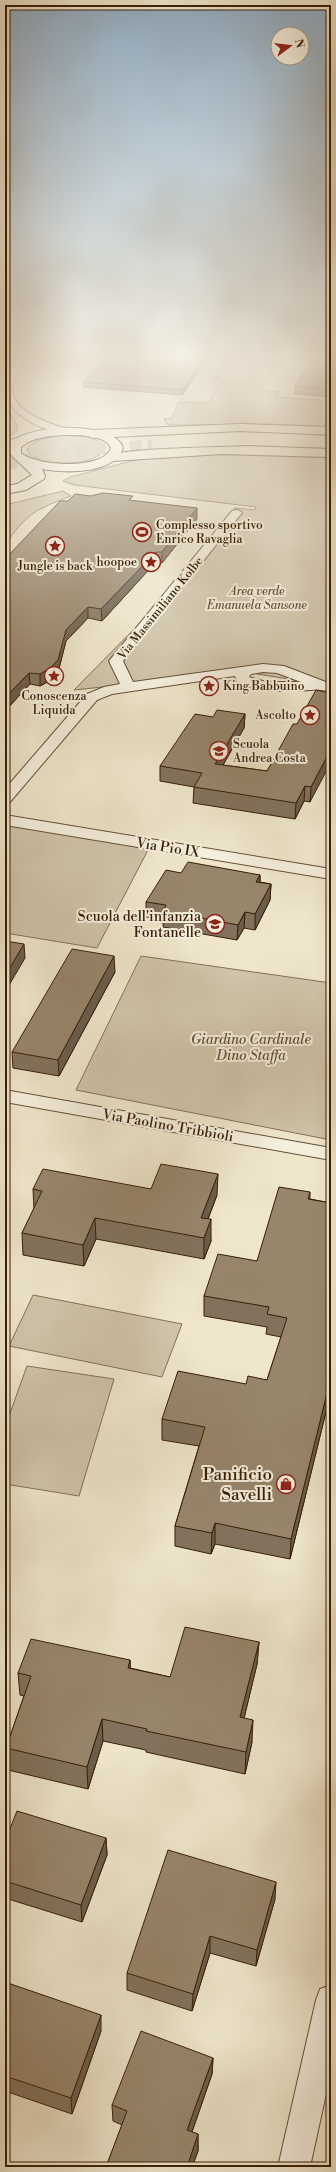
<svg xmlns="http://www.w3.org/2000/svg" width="336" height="2172" font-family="'Libre Bodoni',serif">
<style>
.green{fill:#cfc3a9;stroke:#847057}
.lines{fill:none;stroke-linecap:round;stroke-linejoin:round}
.highway-tunnel{stroke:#cabda3;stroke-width:12;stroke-dasharray:12 6;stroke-linecap:butt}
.street-casing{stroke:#665036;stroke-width:2}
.secondary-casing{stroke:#391e05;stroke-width:2}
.highway-casing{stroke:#391e05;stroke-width:2}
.street{fill:#f4eedd;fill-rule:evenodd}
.secondary{fill:#f4eedd;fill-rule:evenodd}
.highway{fill:#eee5cb;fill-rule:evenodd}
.wall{fill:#82725d;stroke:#391e05}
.shaded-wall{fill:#6a5d4c;stroke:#391e05}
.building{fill:#97856c;stroke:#391e05}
.labels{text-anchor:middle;stroke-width:4;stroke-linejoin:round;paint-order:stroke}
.far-poi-label{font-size:12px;fill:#391e05;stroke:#f4eedd;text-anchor:start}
.far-park-label{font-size:12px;font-style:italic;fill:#665036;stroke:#f4eedd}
.far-street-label{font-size:12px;fill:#391e05;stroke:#f4eedd}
.street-label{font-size:14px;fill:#391e05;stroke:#f4eedd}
.poi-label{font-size:14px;fill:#391e05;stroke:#f4eedd;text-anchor:end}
.park-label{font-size:14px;font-style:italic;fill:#665036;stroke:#f4eedd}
.near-poi-label{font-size:17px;fill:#391e05;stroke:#f4eedd;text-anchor:end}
</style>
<rect width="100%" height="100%" fill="#eee5cb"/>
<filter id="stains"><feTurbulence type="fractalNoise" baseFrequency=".005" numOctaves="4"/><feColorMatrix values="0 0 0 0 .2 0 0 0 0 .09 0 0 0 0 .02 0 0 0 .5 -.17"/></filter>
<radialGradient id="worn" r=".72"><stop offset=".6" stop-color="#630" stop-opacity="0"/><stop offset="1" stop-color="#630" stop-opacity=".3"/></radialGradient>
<g class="green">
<polygon points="222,356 283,356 262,390 278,392 276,397 331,401 331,427 269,424 168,425 164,419 172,418 179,402 208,403 222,380 213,379 226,357"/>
<polygon points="5,404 17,425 17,430 5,441"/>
<path d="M 64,435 C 77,436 100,435 105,449 C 94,468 40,467 27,451 L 28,447 C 38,438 51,437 64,435 Z"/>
<polygon points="214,453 331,458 331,686 245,672 74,690 147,616 235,508 255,510 256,507 74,485 63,481 70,477 140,459"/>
<path d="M 63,491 L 71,496 C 35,510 27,513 5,545 L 5,505 Z"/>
<polygon points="5,820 149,848 97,948 5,933"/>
<polygon points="141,956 331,983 331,1140 76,1090"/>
<polygon points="33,1295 182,1324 162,1377 9,1346"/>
<polygon points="27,1366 114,1379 79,1496 5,1484 5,1427"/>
</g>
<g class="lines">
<polyline class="highway-tunnel" points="5,464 89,449 152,446"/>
<defs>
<g id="street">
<path d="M 19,356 L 29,356 C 23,364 15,373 13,383 C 7,412 51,424 71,430 L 72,432 L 71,434 C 62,436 49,430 41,427 C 21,419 0,403 6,377 C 8,370 15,363 19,356 Z"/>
<path d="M 236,510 L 240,511 L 242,513 L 240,515 L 123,661 L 133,682 L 263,664 L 284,666 L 331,684 L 331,690 C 323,692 319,688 311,690 C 286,691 260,694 237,682 L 235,676 L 112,694 L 97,700 L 10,802 L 5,804 L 5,789 L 87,694 L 104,687 L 120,684 L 109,661 L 232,511 ZM 263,672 L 277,673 L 301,682 L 266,682 L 249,677 L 251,674 Z"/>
<polygon points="5,815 331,869 331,879 5,825"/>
<polygon points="5,1090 331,1148 331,1160 5,1102"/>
<polygon points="331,1985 331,2071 310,2167 278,2167 316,2000 320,1989"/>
</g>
<path id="secondary" d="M 54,428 C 73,427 116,427 123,448 C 114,475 64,473 42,469 L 45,476 L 44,479 L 26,490 L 5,494 L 5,486 L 17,484 L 32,475 L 9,453 C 4,435 42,430 54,428 ZM 64,435 C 77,435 105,434 111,448 C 103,471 36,466 21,453 L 21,447 C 33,437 49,436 64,435 Z"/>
<g id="highway">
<polygon points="241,424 331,427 331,435 241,431 92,438 86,434 92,430"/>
<polygon points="22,437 28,441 26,444 5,449 5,441"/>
<path d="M 249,446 L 331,449 L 331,457 L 222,454 L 113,461 L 107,457 C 113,448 231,447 249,446 Z"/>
</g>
</defs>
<use href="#street" class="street-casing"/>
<use href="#secondary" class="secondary-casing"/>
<use href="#highway" class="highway-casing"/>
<use href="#street" class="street"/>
<use href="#secondary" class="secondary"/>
<use href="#highway" class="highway"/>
</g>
<g class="wall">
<polygon points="106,356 209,356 182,395 84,387 84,382"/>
<polygon points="331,356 331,397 295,394 295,386"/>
<polygon points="68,501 133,501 197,519 162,563 156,562 102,621 88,618 66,641 58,672 51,680 40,686 30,684 5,711 5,557 7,557"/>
<polygon points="331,693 310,802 304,801 295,819 193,803 194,787 160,781 160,766 213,717 245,714 244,728 223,765 267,771 297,724"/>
<polygon points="181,873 260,875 260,882 271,884 270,900 255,930 244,928 237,940 163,927 163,920 146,917 146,902"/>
<polygon points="115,972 59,1076 13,1068 12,1052"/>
<polygon points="33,1189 151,1189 217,1195 208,1219 211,1241 204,1259 96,1239 84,1266 23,1255 22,1233 34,1209"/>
<polygon points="310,1192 310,1199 331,1203 331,1391 290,1559 215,1544 211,1554 175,1546 175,1526 199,1446 162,1440 162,1419 246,1384 267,1380 281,1337 266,1334 267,1327 204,1316 204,1296 257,1261"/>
<polygon points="259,1642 257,1664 244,1718 252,1742 245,1774 146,1752 146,1750 103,1741 88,1789 8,1770 6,1748 24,1696 20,1695 18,1673 130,1660 130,1668 170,1677"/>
<polygon points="106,1838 107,1855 82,1922 5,1898 5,1841"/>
<polygon points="275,1899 256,1966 210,1953 192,2011 127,1990 127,1973"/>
<polygon points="5,1982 101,2031 72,2114 5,2091"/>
<polygon points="213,2058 212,2074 192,2132 198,2134 198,2151 192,2167 106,2167 122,2125 113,2121 112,2105"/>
</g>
<g class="shaded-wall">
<polygon points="206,356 209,356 182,395 182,390"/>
<polygon points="197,508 197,519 162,563 162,552"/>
<polygon points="156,552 156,562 102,621 101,609"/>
<polygon points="88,607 88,618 66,641 58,672 51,680 40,686 40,674 66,630"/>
<polygon points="29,673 30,684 5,711 5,698"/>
<polygon points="245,714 244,728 215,779 215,764"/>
<polygon points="331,749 331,762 310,802 311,787"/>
<polygon points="305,786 304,801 295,819 296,803"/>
<polygon points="260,875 260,890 256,882"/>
<polygon points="271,884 270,900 255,930 255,914"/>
<polygon points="245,912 244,928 237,940 238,925"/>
<polygon points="24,944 25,958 5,992 5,976"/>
<polygon points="114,956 115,972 59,1076 58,1060"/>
<polygon points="218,1174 217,1195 201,1237 201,1218"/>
<polygon points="95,1218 96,1239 84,1266 83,1245"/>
<polygon points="211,1219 211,1241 204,1259 204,1238"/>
<polygon points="331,1377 331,1391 290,1559 291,1539"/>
<polygon points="215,1523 215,1544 211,1554 212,1533"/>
<polygon points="259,1642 257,1664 239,1739 240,1717"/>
<polygon points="130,1660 131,1682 128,1668"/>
<polygon points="102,1719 103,1741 88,1789 87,1767"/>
<polygon points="253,1720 252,1742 245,1774 246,1752"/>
<polygon points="106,1838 107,1855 82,1922 81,1905"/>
<polygon points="276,1882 275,1899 256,1966 257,1950"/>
<polygon points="210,1936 210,1953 192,2011 193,1994"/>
<polygon points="101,2015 101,2031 72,2114 71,2098"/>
<polygon points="213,2058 212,2074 187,2146 187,2130"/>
<polygon points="198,2134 198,2151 192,2167 187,2167"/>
</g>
<g class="building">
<polygon points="106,356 206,356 182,390 84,382"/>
<polygon points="315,356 331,356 331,389 295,386"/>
<polygon points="103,493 133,496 129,500 197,508 162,552 156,552 101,609 88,607 66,630 58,660 50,668 40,674 29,673 5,698 5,557 7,557 60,501 68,501 75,494 91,496"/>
<polygon points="316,690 331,693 331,749 311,787 305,786 296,803 194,787 202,773 160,766 195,714 213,717 217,710 245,714 215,764 267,771 293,724 297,724"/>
<polygon points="188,862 260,875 256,882 271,884 255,914 245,912 238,925 163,911 166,905 146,902 166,870 181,873"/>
<polygon points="5,941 24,944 5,976"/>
<polygon points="72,949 114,956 58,1060 12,1052"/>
<polygon points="161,1164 218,1174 201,1218 211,1219 204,1238 95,1218 83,1245 22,1233 42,1191 33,1189 43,1169 151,1189"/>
<polygon points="279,1187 310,1192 308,1199 331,1203 331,1377 291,1539 215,1523 212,1533 175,1526 205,1427 162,1419 178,1371 246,1384 248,1376 267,1380 287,1318 267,1314 269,1307 204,1296 218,1254 257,1261"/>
<polygon points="185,1627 259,1642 240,1717 253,1720 246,1752 146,1731 147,1729 102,1719 87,1767 6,1748 31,1676 18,1673 31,1639 130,1660 128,1668 170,1677"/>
<polygon points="17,1811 106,1838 81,1905 5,1881 5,1841"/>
<polygon points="168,1850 276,1882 257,1950 210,1936 193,1994 127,1973"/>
<polygon points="5,1982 101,2015 71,2098 5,2076"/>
<polygon points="141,2031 213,2058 187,2130 198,2134 187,2167 106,2167 127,2111 112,2105"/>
</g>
<linearGradient id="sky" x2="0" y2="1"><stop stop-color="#91acc2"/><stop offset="0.54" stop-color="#f7f3e8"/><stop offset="1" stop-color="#f7f3e8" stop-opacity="0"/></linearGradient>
<rect width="336" height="660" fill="url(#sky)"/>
<defs>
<symbol id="stadium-ring" viewBox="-11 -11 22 22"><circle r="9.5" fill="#f4eedd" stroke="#8f2418" stroke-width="1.5"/><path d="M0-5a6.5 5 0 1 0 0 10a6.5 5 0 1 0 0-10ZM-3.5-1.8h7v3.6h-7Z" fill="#8f2418"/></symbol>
<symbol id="sight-ring" viewBox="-11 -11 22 22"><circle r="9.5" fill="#f4eedd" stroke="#8f2418" stroke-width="1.5"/><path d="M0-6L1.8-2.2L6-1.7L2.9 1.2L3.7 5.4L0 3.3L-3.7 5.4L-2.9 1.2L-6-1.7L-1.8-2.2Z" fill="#8f2418"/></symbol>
<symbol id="school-ring" viewBox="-11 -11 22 22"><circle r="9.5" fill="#f4eedd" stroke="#8f2418" stroke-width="1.5"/><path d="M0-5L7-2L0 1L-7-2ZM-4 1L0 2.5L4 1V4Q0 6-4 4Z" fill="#8f2418"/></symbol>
<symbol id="shop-ring" viewBox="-11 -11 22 22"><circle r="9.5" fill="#f4eedd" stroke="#8f2418" stroke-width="1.5"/><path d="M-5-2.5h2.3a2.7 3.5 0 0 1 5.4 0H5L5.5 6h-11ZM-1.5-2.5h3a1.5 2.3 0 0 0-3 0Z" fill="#8f2418"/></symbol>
</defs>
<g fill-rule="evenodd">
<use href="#stadium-ring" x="131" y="521" width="22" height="22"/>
<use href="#sight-ring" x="44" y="535" width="22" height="22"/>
<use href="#sight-ring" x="140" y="551" width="22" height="22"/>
<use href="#sight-ring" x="43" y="665" width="22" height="22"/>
<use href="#sight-ring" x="198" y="675" width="22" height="22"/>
<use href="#sight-ring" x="299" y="704" width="22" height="22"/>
<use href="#school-ring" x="208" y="740" width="22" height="22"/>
<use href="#school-ring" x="204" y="913" width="22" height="22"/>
<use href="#shop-ring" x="275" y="1473" width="22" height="22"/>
</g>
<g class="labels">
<g class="far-poi-label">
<text x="156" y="529">Complesso sportivo<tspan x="156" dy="14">Enrico Ravaglia</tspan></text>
<text x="137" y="566" text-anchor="end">hoopoe</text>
<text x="55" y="570" text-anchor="middle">Jungle is back</text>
<text x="223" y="690">King Babbuino</text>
<text x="54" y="700" text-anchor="middle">Conoscenza<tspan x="54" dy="14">Liquida</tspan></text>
<text x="296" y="719" text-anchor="end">Ascolto</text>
<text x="233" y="748">Scuola<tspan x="233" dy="14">Andrea Costa</tspan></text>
</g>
<g class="far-park-label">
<text x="257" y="595">Area verde<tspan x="257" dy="14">Emanuela Sansone</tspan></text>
</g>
<g class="far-street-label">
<text transform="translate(160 608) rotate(-51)" y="4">Via Massimiliano Kolbe</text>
</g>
<g class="street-label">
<text transform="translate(168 847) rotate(9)" y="5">Via Pio IX</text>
<text transform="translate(168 1125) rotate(10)" y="5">Via Paolino Tribbioli</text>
</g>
<g class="poi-label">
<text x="201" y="921">Scuola dell'infanzia<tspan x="201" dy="16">Fontanelle</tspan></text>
</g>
<g class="park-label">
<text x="251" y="1044">Giardino Cardinale<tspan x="251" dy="16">Dino Staffa</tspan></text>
</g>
<g class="near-poi-label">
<text x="272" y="1480">Panificio<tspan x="272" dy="20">Savelli</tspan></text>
</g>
</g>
<rect width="336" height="2172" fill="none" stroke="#eee5cb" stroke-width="20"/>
<rect x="6" y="6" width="324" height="2160" fill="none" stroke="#391e05" stroke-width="2"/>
<rect x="10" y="10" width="316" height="2152" fill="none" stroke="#391e05"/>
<g transform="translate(290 46) rotate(75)"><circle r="19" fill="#f4eedd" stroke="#a99b87"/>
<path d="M0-3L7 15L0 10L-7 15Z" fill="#8f2418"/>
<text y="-6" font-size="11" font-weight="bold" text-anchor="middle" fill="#391e05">N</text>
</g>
<rect width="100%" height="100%" filter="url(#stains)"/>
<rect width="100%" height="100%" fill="url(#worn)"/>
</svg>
